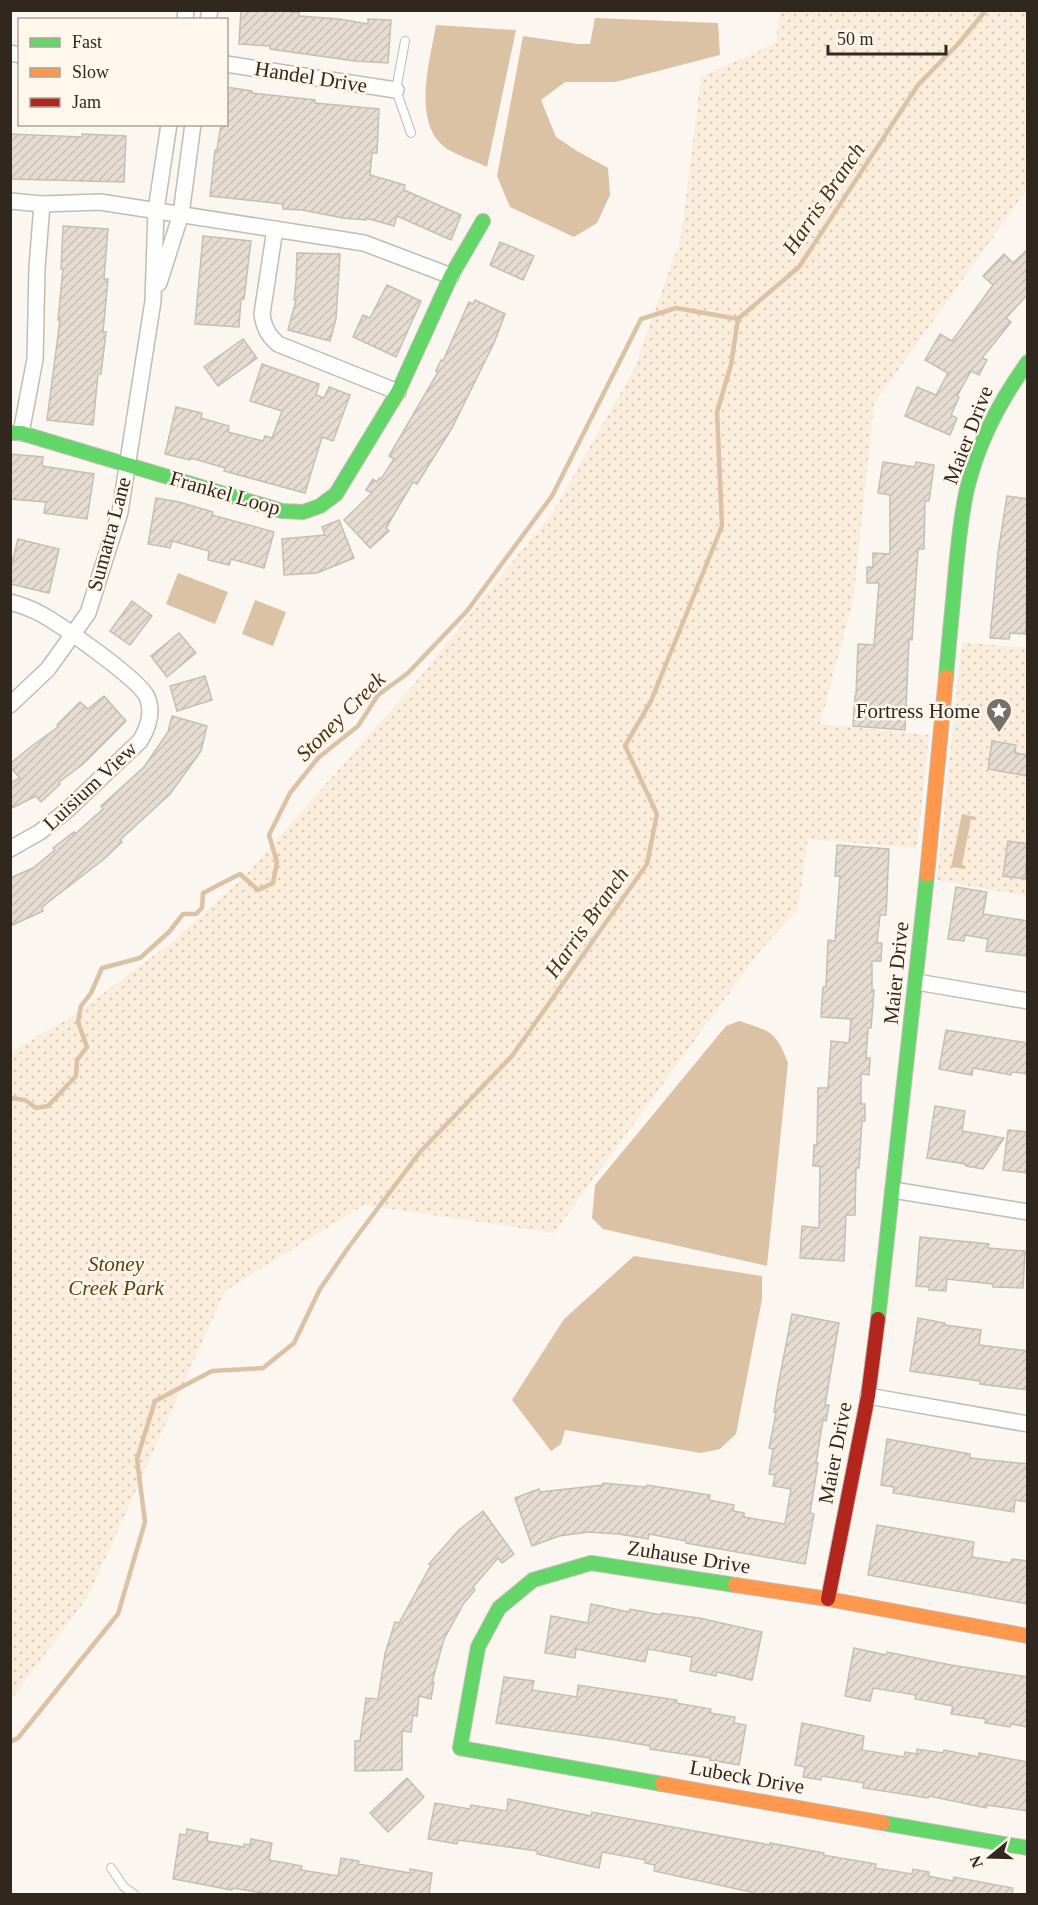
<svg xmlns="http://www.w3.org/2000/svg" width="1038" height="1905" font-family="'Times New Roman',serif">
<style>
.park{fill:url(#park-dots)}
.water{fill:#dcc2a4}
.lines{fill:none;stroke-linecap:round;stroke-linejoin:round}
.stream{stroke:#dcc2a4;stroke-width:4.5}
.building{fill:url(#building-hatch);stroke:#c5beb7;stroke-width:1.5}
.lane-casing{stroke:#c1bcb5;stroke-width:10}
.street-casing{stroke:#c1bcb5;stroke-width:18}
.fast-casing{stroke:#c1bcb5;stroke-width:16}
.slow-casing{stroke:#c1bcb5;stroke-width:16}
.jam-casing{stroke:#c1bcb5;stroke-width:16}
.lane{stroke:#fefefd;stroke-width:8}
.street{stroke:#fefefd;stroke-width:15}
.fast{stroke:#63d668;stroke-width:14}
.slow{stroke:#ff974d;stroke-width:14}
.jam{stroke:#b3261e;stroke-width:14}
.labels{text-anchor:middle;stroke-width:5;stroke-linejoin:round;paint-order:stroke}
.street-label{font-size:21px;fill:#30281f;stroke:#fff7ec}
.poi-label{font-size:21px;fill:#30281f;stroke:#fff7ec;text-anchor:end}
.park-label{font-size:21px;font-style:italic;fill:#5f3e08;stroke:#fff7ec}
.water-label{font-size:22px;font-style:italic;fill:#4b3311;stroke:#fff7ec}
</style>
<defs>
<pattern id="park-dots" width="8" height="8" patternUnits="userSpaceOnUse" patternTransform="scale(1.5)"><rect width="8" height="8" fill="#faeddc"/><path d="M2 2h.1M6 6h.1" fill="none" stroke="#d7cbbc" stroke-width="1.8" stroke-linecap="round"/></pattern>
<pattern id="building-hatch" width="6" height="6" patternUnits="userSpaceOnUse" patternTransform="scale(1.5)"><rect width="6" height="6" fill="#e6ddd2"/><path d="M-1 1l2-2M0 6l6-6M5 7l2-2" fill="none" stroke="#c6beb4"/></pattern>
</defs>
<rect width="100%" height="100%" fill="#fbf6f0"/>
<g class="park">
<polygon points="780,11 1027,11 1027,189 874,404 853,601 820,724 929,735 917,848 808,839 798,909 759,952 554,1233 364,1205 225,1291 89,1595 11,1700 11,1052 73,1016 172,942 244,877 415,683 554,510 634,369 681,238 701,77 776,43"/>
<polygon points="962,642 1027,648 1027,896 937,880"/>
</g>
<g class="water">
<polygon points="595,18 718,23 720,55 615,82 565,82 541,100 556,137 577,151 608,168 610,195 597,223 574,237 510,207 497,176 523,36 578,44 590,44"/>
<path d="M 436,25 L 516,30 L 487,167 C 475,161 461,157 449,150 C 410,127 430,60 436,25 Z"/>
<polygon points="178,573 228,592 215,624 166,604"/>
<polygon points="255,600 286,612 273,646 242,634"/>
<polygon points="962,814 976,817 975,820 971,819 962,865 966,866 965,869 951,867"/>
<path d="M 739,1021 C 770,1031 776,1031 788,1063 L 767,1266 L 603,1229 L 592,1218 L 595,1185 L 726,1026 Z"/>
<polygon points="634,1256 762,1276 762,1299 736,1434 720,1449 701,1453 565,1430 561,1444 551,1451 512,1400 564,1319"/>
</g>
<g class="lines">
<g class="stream">
<polyline points="10,1098 25,1100 36,1108 48,1106 76,1076 77,1060 87,1047 78,1022 81,1006 91,993 102,968 140,958 169,932 183,914 196,914 202,908 203,893 240,874 258,890 273,883 277,862 269,835 290,793 318,758 358,726 378,695 408,673 467,611 552,496 641,319 676,308 738,319"/>
<polyline points="10,1742 18,1738 118,1614 145,1522 137,1459 155,1401 212,1371 263,1368 294,1343 320,1289 348,1248 420,1152 512,1056 647,864 657,814 625,746 651,701 722,526 717,412 731,365 738,319 799,267 918,85 959,43 986,10"/>
</g>
</g>
<g class="building">
<polygon points="241,10 299,12 299,16 339,19 368,24 368,19 391,20 388,63 355,61 270,49 270,46 239,44"/>
<polygon points="226,87 252,91 252,93 315,100 315,103 379,109 377,153 372,153 370,175 405,185 404,190 461,215 451,240 397,216 394,226 366,218 366,220 343,218 302,210 283,209 283,204 210,196 215,150 217,150 221,124 226,124"/>
<polygon points="10,134 82,137 82,134 126,136 124,182 10,179"/>
<polygon points="63,226 108,229 104,279 108,279 103,332 106,332 101,374 98,374 93,425 47,420 60,320 58,320 63,269 61,269"/>
<polygon points="203,236 251,241 244,299 241,299 239,327 195,324"/>
<polygon points="500,242 534,256 523,280 490,265"/>
<polygon points="1028,249 1028,294 1006,318 1011,322 982,358 987,360 979,375 971,371 957,396 959,397 951,415 957,418 950,435 905,416 917,387 936,395 948,373 925,360 940,334 952,341 993,285 983,276 1004,254 1013,263"/>
<polygon points="297,253 340,254 336,319 330,341 288,330 296,300 294,300 296,281"/>
<polygon points="387,285 421,301 396,357 353,337 363,315 370,318"/>
<polygon points="475,300 505,314 494,343 452,428 417,484 413,482 386,528 389,531 370,548 344,520 372,493 366,490 373,479 377,482 379,478 381,479 394,459 389,456 438,372 436,371 441,360 443,361 469,302 473,304"/>
<polygon points="243,339 257,358 218,386 204,367"/>
<polygon points="262,364 319,384 316,395 324,398 329,387 350,395 333,441 322,437 305,493 224,471 225,468 191,458 190,460 165,454 176,407 202,413 201,418 229,426 228,432 263,441 265,436 272,438 282,411 250,401"/>
<polygon points="10,454 43,457 42,466 94,474 87,519 44,513 46,502 10,499"/>
<polygon points="883,462 915,467 916,462 934,465 929,501 925,501 924,549 918,549 912,640 909,639 905,730 853,726 855,696 856,696 858,644 874,645 879,583 867,583 867,567 873,567 873,553 890,554 890,495 878,493"/>
<polygon points="1007,496 1028,499 1026,634 1010,633 1009,639 990,638 998,553"/>
<polygon points="156,498 179,502 213,512 212,515 274,532 264,568 231,559 229,565 208,560 209,551 172,541 170,548 148,544"/>
<polygon points="339,520 354,558 317,573 284,575 282,539 325,535 322,527"/>
<polygon points="18,539 59,549 49,593 10,584 10,571"/>
<polygon points="132,601 152,616 130,645 110,631"/>
<polygon points="179,633 196,653 167,677 151,656"/>
<polygon points="205,676 212,700 177,711 170,686"/>
<polygon points="104,696 126,721 82,765 59,782 60,784 41,802 36,796 10,809 10,783 20,778 10,767 10,764 29,748 58,727 57,725 80,702 88,709"/>
<polygon points="172,716 207,726 201,751 170,794 120,840 122,842 104,859 42,907 43,911 10,926 10,878 33,868 55,850 53,848 74,832 75,834 103,809 101,806 144,767 168,732"/>
<polygon points="992,741 1016,745 1015,753 1028,755 1028,776 988,769"/>
<polygon points="1008,841 1028,844 1025,879 1003,876"/>
<polygon points="837,845 889,849 886,915 880,915 877,943 882,943 881,961 872,961 872,990 874,990 871,1028 868,1028 866,1058 870,1058 869,1075 861,1074 861,1104 865,1104 865,1121 862,1121 859,1168 856,1168 855,1215 846,1215 844,1261 800,1258 802,1226 819,1228 820,1166 813,1166 814,1145 817,1145 818,1088 828,1088 831,1041 849,1043 851,1019 821,1017 823,987 826,987 828,940 835,941 840,876 835,876"/>
<polygon points="956,887 987,892 983,914 1028,921 1028,956 986,951 988,939 965,935 964,941 948,939"/>
<polygon points="946,1030 1028,1043 1028,1074 1012,1072 1011,1075 973,1068 972,1075 939,1069"/>
<polygon points="935,1106 965,1111 962,1131 1004,1138 983,1169 966,1166 966,1164 927,1158"/>
<polygon points="1008,1130 1028,1132 1028,1173 1003,1170"/>
<polygon points="920,1237 989,1244 988,1248 1025,1251 1023,1288 993,1287 993,1284 947,1279 946,1291 929,1290 929,1287 916,1286"/>
<polygon points="792,1314 839,1323 825,1405 829,1405 826,1421 823,1420 816,1463 818,1463 810,1513 814,1514 805,1564 686,1543 686,1541 649,1534 648,1539 619,1534 588,1532 559,1536 532,1546 515,1498 539,1489 540,1492 603,1485 603,1483 646,1487 647,1485 710,1495 709,1500 734,1505 733,1511 744,1513 744,1517 785,1524 791,1489 773,1486 775,1475 769,1474 773,1449 769,1448 776,1413 774,1412 778,1386"/>
<polygon points="918,1318 945,1323 945,1325 981,1330 979,1345 1028,1351 1028,1390 980,1384 980,1381 910,1371"/>
<polygon points="887,1439 970,1454 970,1458 1028,1464 1028,1502 1015,1500 1014,1512 893,1493 894,1487 881,1485"/>
<polygon points="483,1511 514,1554 502,1563 498,1558 473,1587 475,1590 464,1603 444,1639 432,1682 434,1682 431,1699 419,1696 417,1716 413,1715 411,1732 402,1731 402,1770 355,1771 355,1741 360,1741 366,1698 378,1699 385,1654 395,1622 399,1623 431,1565 429,1564 459,1530"/>
<polygon points="877,1525 974,1542 972,1557 1011,1563 1012,1559 1028,1561 1028,1604 868,1575"/>
<polygon points="591,1604 629,1612 630,1609 661,1615 662,1613 699,1618 762,1632 752,1680 717,1672 716,1676 690,1671 692,1657 648,1649 645,1662 576,1649 575,1658 545,1653 551,1616 588,1623"/>
<polygon points="854,1648 886,1655 887,1652 951,1665 1028,1677 1028,1727 1011,1724 1010,1727 985,1723 986,1719 951,1714 953,1706 915,1699 916,1695 873,1688 870,1701 845,1696"/>
<polygon points="504,1677 534,1681 532,1690 577,1697 578,1685 677,1700 676,1703 711,1709 710,1713 735,1717 734,1723 746,1725 739,1765 710,1760 710,1758 650,1749 650,1746 616,1740 496,1723"/>
<polygon points="802,1723 864,1736 862,1750 904,1757 905,1752 917,1754 917,1749 943,1753 944,1750 979,1757 979,1753 1028,1762 1028,1811 987,1805 986,1808 929,1796 928,1798 863,1788 864,1783 822,1776 821,1780 803,1777 805,1767 795,1765"/>
<polygon points="407,1778 424,1797 388,1832 370,1813"/>
<polygon points="508,1799 591,1816 592,1812 770,1845 770,1843 824,1853 823,1855 876,1864 875,1868 912,1874 913,1869 929,1872 928,1876 953,1881 954,1877 1013,1888 1012,1894 829,1894 817,1892 816,1894 804,1892 804,1894 751,1894 751,1892 654,1871 655,1865 645,1863 646,1860 602,1852 599,1868 537,1854 538,1851 458,1840 457,1844 428,1839 435,1803 470,1809 471,1805 507,1811"/>
<polygon points="187,1829 208,1833 207,1841 244,1847 244,1844 250,1845 251,1839 272,1843 269,1860 302,1866 301,1870 338,1876 341,1858 359,1861 358,1864 410,1873 410,1869 432,1873 429,1894 271,1894 232,1888 232,1890 173,1879 180,1834 186,1835"/>
</g>
<g class="lines">
<defs>
<g id="lane">
<polyline points="405,41 396,90 411,133"/>
<polyline points="111,1868 124,1887 134,1894"/>
</g>
<g id="street">
<polyline points="185,20 186,10"/>
<polyline points="208,20 210,10"/>
<polyline points="10,53 20,55"/>
<polyline points="226,64 396,90"/>
<polyline points="10,201 42,204 100,202 364,243 451,276"/>
<path d="M 275,229 L 262,314 C 264,328 268,335 278,344 L 398,392"/>
<polyline points="159,283 181,214 193,124"/>
<polyline points="21,433 35,359 37,268 42,204"/>
<path d="M 10,602 C 21,605 32,609 41,614 C 61,625 139,679 147,697 C 154,713 148,728 140,741 L 66,811 L 40,832 L 10,849"/>
<polyline points="10,705 48,669 88,613 120,512 153,301 156,210 169,124"/>
<polyline points="917,982 1028,1001"/>
<polyline points="893,1190 1028,1212"/>
<polyline points="868,1396 1028,1424"/>
</g>
<g id="fast">
<polyline points="10,433 21,433 282,511 303,512 320,506 336,494 398,392 451,276 483,221"/>
<path d="M 946,677 C 949,640 953,604 956,567 C 959,540 961,512 968,485 C 979,441 1001,399 1028,362"/>
<polyline points="878,1319 927,875"/>
<polyline points="662,1784 460,1748 478,1647 499,1608 533,1580 591,1563 735,1585"/>
<polyline points="883,1823 1028,1848"/>
</g>
<g id="slow">
<polyline points="927,875 946,677"/>
<polyline points="735,1585 828,1599 1028,1636"/>
<polyline points="662,1784 883,1823"/>
</g>
<polyline id="jam" points="828,1599 868,1396 878,1319"/>
</defs>
<use href="#lane" class="lane-casing"/>
<use href="#street" class="street-casing"/>
<use href="#fast" class="fast-casing"/>
<use href="#slow" class="slow-casing"/>
<use href="#jam" class="jam-casing"/>
<use href="#lane" class="lane"/>
<use href="#street" class="street"/>
<use href="#fast" class="fast"/>
<use href="#slow" class="slow"/>
<use href="#jam" class="jam"/>
</g>
<defs>
<symbol id="sight-pin" viewBox="-11 -11 22 30"><path d="M0 17L-7.5 6A9.5 9.5 0 1 1 7.5 6Z" fill="#777068" stroke="#fff7ec"/><path d="M0-6L1.8-2.2L6-1.7L2.9 1.2L3.7 5.4L0 3.3L-3.7 5.4L-2.9 1.2L-6-1.7L-1.8-2.2Z" fill="#fff"/></symbol>
</defs>
<g fill-rule="evenodd">
<use href="#sight-pin" x="984" y="696" width="30" height="40"/>
</g>
<g class="labels">
<g class="street-label">
<text transform="translate(311 77) rotate(9)" y="7">Handel Drive</text>
<text transform="translate(968 435) rotate(-69)" y="7">Maier Drive</text>
<text transform="translate(225 493) rotate(16)" y="7">Frankel Loop</text>
<text transform="translate(109 534) rotate(-75)" y="7">Sumatra Lane</text>
<text transform="translate(90 786) rotate(-43)" y="7">Luisium View</text>
<text transform="translate(896 973) rotate(-84)" y="7">Maier Drive</text>
<text transform="translate(835 1453) rotate(-79)" y="7">Maier Drive</text>
<text transform="translate(689 1557) rotate(9)" y="7">Zuhause Drive</text>
<text transform="translate(747 1777) rotate(10)" y="7">Lubeck Drive</text>
</g>
<g class="poi-label">
<text x="980" y="718">Fortress Home</text>
</g>
<g class="park-label">
<text x="116" y="1271">Stoney<tspan x="116" dy="24">Creek Park</tspan></text>
</g>
<g class="water-label">
<text transform="translate(823 198) rotate(-56)" y="8">Harris Branch</text>
<text transform="translate(340 716) rotate(-45)" y="8">Stoney Creek</text>
<text transform="translate(586 922) rotate(-55)" y="8">Harris Branch</text>
</g>
</g>
<rect width="1038" height="1905" fill="none" stroke="#30281f" stroke-width="24"/>
<rect x="18" y="18" width="210" height="108" fill="#fff7ec" stroke="#aca49a" stroke-width="1.5"/>
<rect x="30" y="38" width="30" height="9" fill="#63d668" stroke="#aca49a" stroke-width="1.5"/>
<text x="72" y="48" font-size="18" fill="#30281f">Fast</text>
<rect x="30" y="68" width="30" height="9" fill="#ff974d" stroke="#aca49a" stroke-width="1.5"/>
<text x="72" y="78" font-size="18" fill="#30281f">Slow</text>
<rect x="30" y="98" width="30" height="9" fill="#b3261e" stroke="#aca49a" stroke-width="1.5"/>
<text x="72" y="108" font-size="18" fill="#30281f">Jam</text>
<g transform="translate(990 1857) rotate(251)" stroke="#fff7ec" stroke-width="4.5" paint-order="stroke">
<path d="M0-4.5L10 22L0 15L-10 22Z" fill="#30281f"/>
<text y="-9" font-size="16" font-weight="bold" text-anchor="middle" fill="#30281f">N</text>
</g>
<path d="M828 45v9h118v-9" fill="none" stroke="#30281f" stroke-width="3"/>
<text x="837" y="45" font-size="18" fill="#30281f" stroke="#fff7ec" stroke-width="4.5" paint-order="stroke">50 m</text>
</svg>
